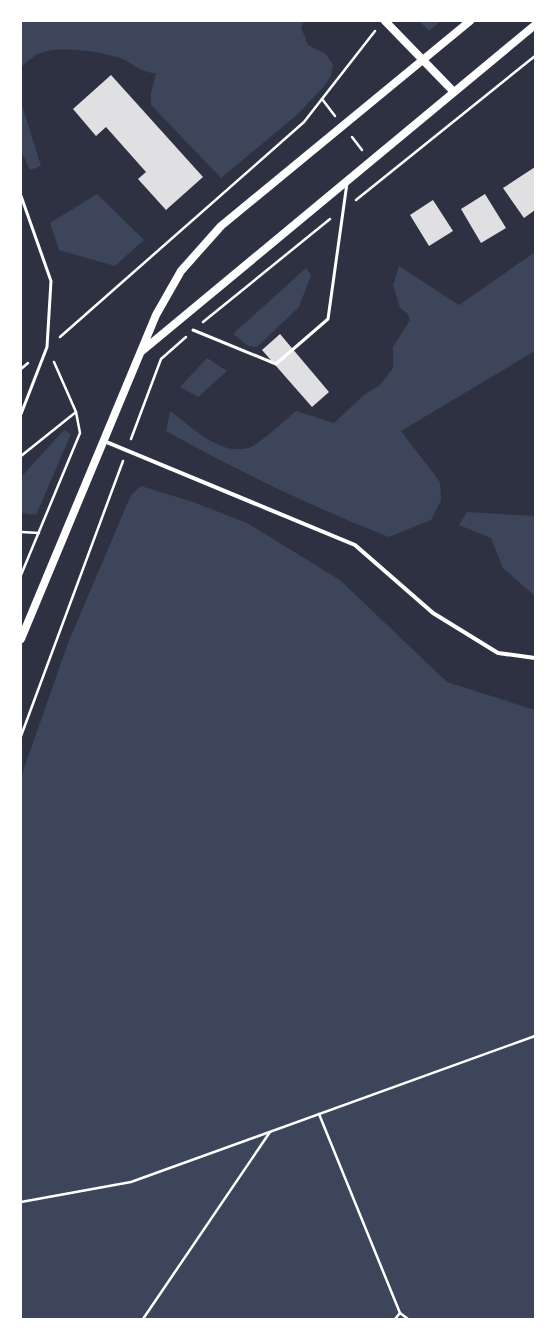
<svg xmlns="http://www.w3.org/2000/svg" width="556" height="1340" font-family="Manrope,sans-serif">
<style>
.green{fill:#3c4559}
.building{fill:#e0e0e3}
.lines{fill:none;stroke-linecap:round;stroke-linejoin:round}
.path{stroke:#fff;stroke-width:2.5}
.service{stroke:#fff;stroke-width:3}
.minor{stroke:#fff;stroke-width:4}
.secondary{stroke:#fff;stroke-width:8}
</style>
<rect width="100%" height="100%" fill="#2d3142"/>
<g class="green">
<path d="M 21,21 L 304,21 L 301,27 L 308,45 L 326,54 L 333,65 L 331,76 L 325,85 L 297,115 L 221,178 L 151,105 L 151,93 L 156,73 C 140,73 134,63 120,58 C 99,51 58,45 38,54 C 32,57 26,63 21,67 Z"/>
<polygon points="419,21 441,21 429,31"/>
<polygon points="21,102 41,166 30,170 21,151"/>
<polygon points="97,194 144,240 115,266 59,250 50,223"/>
<path d="M 535,252 L 535,351 L 401,431 L 440,482 L 441,500 L 431,520 L 389,537 C 312,507 238,471 166,431 L 170,411 C 191,426 219,456 248,448 C 259,445 286,419 296,411 L 334,423 L 365,394 L 380,385 L 393,368 L 393,347 L 410,320 L 407,313 L 400,308 L 393,285 L 399,266 L 459,305 Z"/>
<polygon points="306,268 311,275 299,307 257,347 248,346 233,334"/>
<polygon points="207,358 227,371 198,397 180,387"/>
<polygon points="64,430 71,434 36,515 21,513 21,477"/>
<polygon points="141,486 193,502 247,523 340,580 447,682 535,710 535,1319 21,1319 21,777 68,643 131,495"/>
<polygon points="467,512 535,516 535,596 503,568 491,538 459,525"/>
</g>
<g class="building">
<polygon points="111,75 203,177 166,210 138,179 146,172 106,127 96,136 73,109"/>
<polygon points="535,167 535,210 524,218 503,188"/>
<polygon points="485,194 506,228 481,243 461,209"/>
<polygon points="433,200 453,231 429,246 410,215"/>
<polygon points="280,334 329,392 312,407 262,350"/>
</g>
<g class="lines">
<g class="path">
<polyline points="322,99 335,116"/>
<polyline points="352,137 362,150"/>
<polyline points="356,200 535,56"/>
<polyline points="203,322 330,219"/>
<polyline points="60,337 304,122 375,31"/>
<polyline points="21,369 28,363"/>
<polyline points="131,439 161,359 186,337"/>
<polyline points="21,456 76,412"/>
<polyline points="21,532 39,533"/>
<polyline points="21,575 80,433 76,412 54,362"/>
<polyline points="21,736 123,461"/>
<polyline points="319,1114 400,1313 408,1319"/>
<polyline points="21,1202 131,1182 535,1036"/>
<polyline points="143,1319 270,1132"/>
<polyline points="395,1319 400,1313"/>
</g>
<g class="service">
<polyline points="21,196 51,281 47,347 21,414"/>
<polyline points="193,330 276,364 328,319 347,183"/>
</g>
<polyline class="minor" points="104,441 355,545 433,613 498,653 535,658"/>
<g class="secondary">
<polyline points="385,21 453,91"/>
<polyline points="142,351 535,25"/>
<polyline points="21,639 156,315 181,271 221,226 470,21"/>
</g>
</g>
<rect width="556" height="1340" fill="none" stroke="#ffffff" stroke-width="44"/>
</svg>
